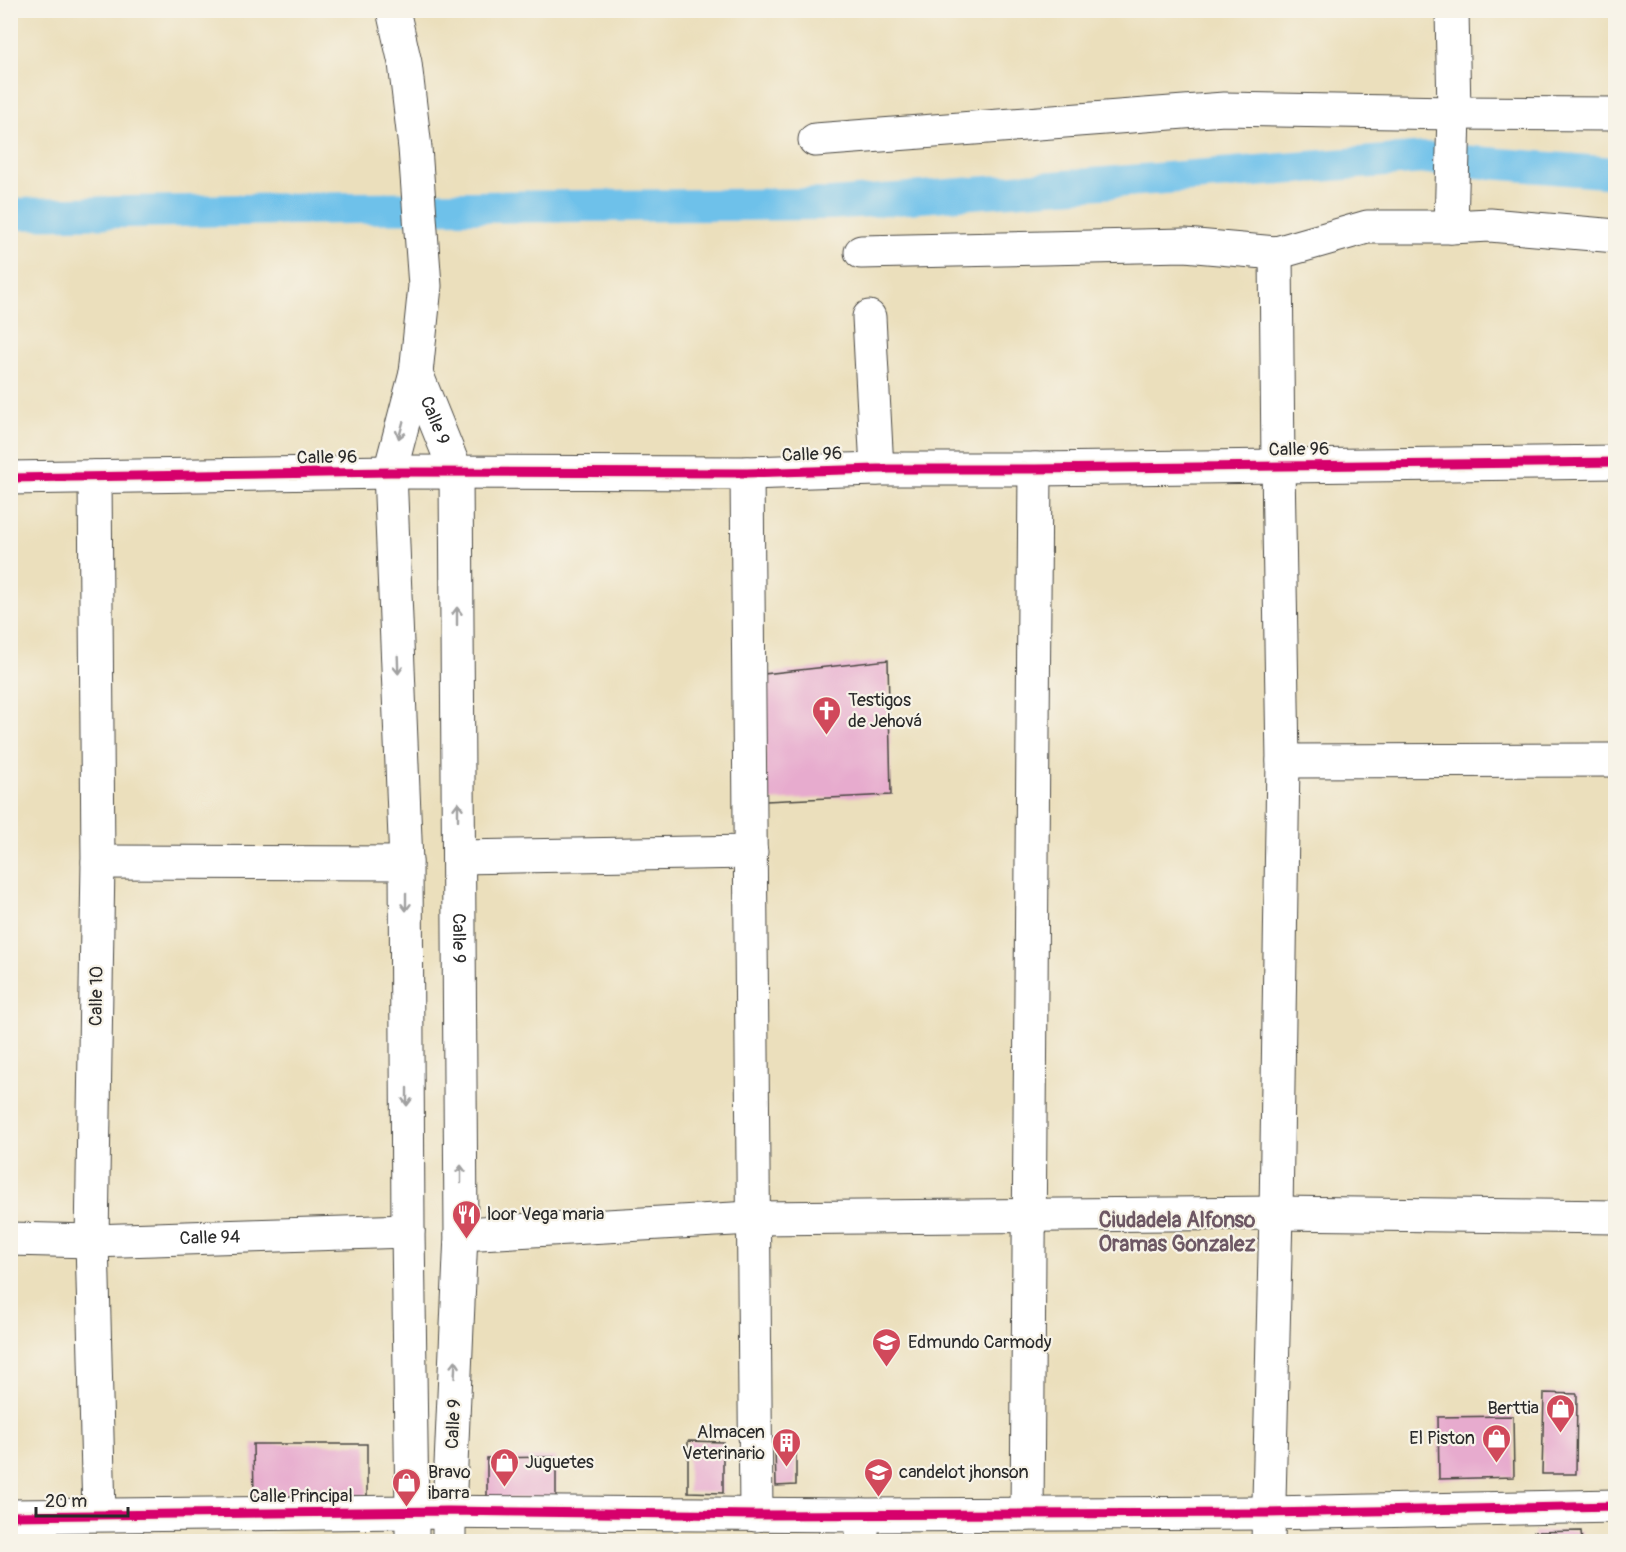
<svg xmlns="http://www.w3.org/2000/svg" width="1626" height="1552" font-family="Pangolin,sans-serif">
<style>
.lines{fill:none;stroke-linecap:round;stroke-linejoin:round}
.canal{stroke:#6ec1ea;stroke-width:32}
.building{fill:#e7abce}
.minor-casing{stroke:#484641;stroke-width:35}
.tertiary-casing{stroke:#484641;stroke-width:35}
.minor{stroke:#fff;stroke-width:33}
.tertiary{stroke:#fff;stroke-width:33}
.cycleway-casing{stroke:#f7f3e8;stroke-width:13}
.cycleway{stroke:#d6006c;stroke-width:9}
.oneway{stroke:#a0a0a0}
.labels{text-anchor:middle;stroke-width:4.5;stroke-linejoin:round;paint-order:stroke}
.street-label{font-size:18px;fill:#2b2b2b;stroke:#f7f3e8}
.poi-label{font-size:18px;fill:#2b2b2b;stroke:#f7f3e8;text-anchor:start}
.quarter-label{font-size:21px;font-weight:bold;fill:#6d5864;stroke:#f7f3e8}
</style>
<rect width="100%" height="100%" fill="#f7f3e8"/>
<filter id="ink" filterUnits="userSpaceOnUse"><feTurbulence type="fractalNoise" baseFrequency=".0167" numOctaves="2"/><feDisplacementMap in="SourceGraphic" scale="12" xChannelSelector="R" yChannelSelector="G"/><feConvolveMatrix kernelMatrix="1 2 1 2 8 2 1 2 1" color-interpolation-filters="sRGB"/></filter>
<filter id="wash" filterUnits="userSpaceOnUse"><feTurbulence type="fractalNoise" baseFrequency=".008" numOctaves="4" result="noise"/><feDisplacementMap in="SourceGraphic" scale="24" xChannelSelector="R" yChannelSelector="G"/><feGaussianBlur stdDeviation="1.35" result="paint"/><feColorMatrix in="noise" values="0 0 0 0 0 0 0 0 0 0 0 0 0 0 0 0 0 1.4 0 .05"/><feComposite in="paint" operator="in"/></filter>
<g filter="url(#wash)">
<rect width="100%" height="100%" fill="#ebdfbc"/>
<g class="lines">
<polyline class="canal" points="10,214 352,208 831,204 1425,158 1616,173"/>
</g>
<g id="blocks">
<g class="building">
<polygon points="888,660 891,795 766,801 764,674"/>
<polygon points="1544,1393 1577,1394 1576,1474 1542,1474"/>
<polygon points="1513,1416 1514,1477 1439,1479 1438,1417"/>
<polygon points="688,1441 723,1442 723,1493 688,1492"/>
<polygon points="253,1444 367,1444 367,1496 254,1496"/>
<polygon points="775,1448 796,1448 796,1485 776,1486"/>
<polygon points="556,1457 556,1498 487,1499 487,1458"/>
<polygon points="1581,1531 1582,1542 1535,1542 1534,1532"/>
</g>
</g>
</g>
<g filter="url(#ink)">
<use href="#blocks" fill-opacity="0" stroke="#484641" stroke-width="1.5"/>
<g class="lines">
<defs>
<g id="minor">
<polyline points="815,140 1224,109 1454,113 1616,114"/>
<polyline points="1451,227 1454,113 1452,10"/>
<polyline points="861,252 1185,245 1276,253 1367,227 1451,227 1490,225 1616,236"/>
<polyline points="869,317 877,469"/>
<path id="s1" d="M 416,373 L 456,472 L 461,1234 L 449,1511"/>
<polyline points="747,473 756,1515"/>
<polyline points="95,477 98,862 92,1241 99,1514"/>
<polyline points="10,478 390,472 747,473 877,469 1035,469 1616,462"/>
<polyline points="1283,761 1616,760"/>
<polyline points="459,857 751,852"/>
<polyline points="98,862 406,863"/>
<polyline points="461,1234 752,1218 1276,1213 1616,1217"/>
<path id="s2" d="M 10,1239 L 92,1241 L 408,1231"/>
<polyline points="1027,1514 1035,469"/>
<polyline points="862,1515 862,1542"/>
<polyline points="10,1516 412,1512 408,1231 406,863 390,472 416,373 425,286 415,148 405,63 393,10"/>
<polyline points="1268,1542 1276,1213 1283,761 1278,465 1276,253"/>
</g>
<g id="tertiary">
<polyline points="412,1542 412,1512 862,1515 1268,1513 1616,1506"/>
<polyline points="449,1542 449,1511"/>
</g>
</defs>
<use href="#minor" class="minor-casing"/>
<use href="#tertiary" class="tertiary-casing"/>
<use href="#minor" class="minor"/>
<use href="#tertiary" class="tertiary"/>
<defs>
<g id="cycleway">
<polyline points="10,478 390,472 747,473 877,469 1035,469 1616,462"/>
<polyline points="10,1516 449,1511 756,1515 1268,1513 1616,1506"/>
</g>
</defs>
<use href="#cycleway" class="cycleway-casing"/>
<use href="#cycleway" class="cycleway"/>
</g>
<defs><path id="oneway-shaft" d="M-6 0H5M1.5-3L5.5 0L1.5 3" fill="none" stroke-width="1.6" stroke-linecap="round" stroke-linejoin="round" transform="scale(1.5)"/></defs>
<g class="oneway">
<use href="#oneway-shaft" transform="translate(401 430) rotate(105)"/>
<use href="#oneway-shaft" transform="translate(457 616) rotate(-90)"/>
<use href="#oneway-shaft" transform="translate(398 665) rotate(88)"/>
<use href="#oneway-shaft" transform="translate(458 811) rotate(-90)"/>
<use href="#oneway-shaft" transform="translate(406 902) rotate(90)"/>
<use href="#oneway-shaft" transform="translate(407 1097) rotate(90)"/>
<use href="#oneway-shaft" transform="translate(461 1174) rotate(-90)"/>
<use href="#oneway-shaft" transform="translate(455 1369) rotate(-87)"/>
</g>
</g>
<defs>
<symbol id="church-pin" viewBox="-11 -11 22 30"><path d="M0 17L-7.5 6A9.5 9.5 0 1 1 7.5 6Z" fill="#d1495b" stroke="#f7f3e8"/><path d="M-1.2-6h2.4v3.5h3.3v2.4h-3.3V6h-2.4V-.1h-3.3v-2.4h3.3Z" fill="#fff"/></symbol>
<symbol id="restaurant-pin" viewBox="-11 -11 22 30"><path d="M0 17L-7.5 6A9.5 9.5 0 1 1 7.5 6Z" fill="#d1495b" stroke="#f7f3e8"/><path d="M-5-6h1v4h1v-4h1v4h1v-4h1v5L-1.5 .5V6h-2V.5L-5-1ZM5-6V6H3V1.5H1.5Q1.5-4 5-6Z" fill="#fff"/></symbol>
<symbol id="school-pin" viewBox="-11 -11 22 30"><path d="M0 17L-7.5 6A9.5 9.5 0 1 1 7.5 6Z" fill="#d1495b" stroke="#f7f3e8"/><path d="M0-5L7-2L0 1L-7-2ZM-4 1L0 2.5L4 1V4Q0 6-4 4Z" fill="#fff"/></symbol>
<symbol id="shop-pin" viewBox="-11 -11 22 30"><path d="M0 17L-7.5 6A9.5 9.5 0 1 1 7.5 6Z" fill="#d1495b" stroke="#f7f3e8"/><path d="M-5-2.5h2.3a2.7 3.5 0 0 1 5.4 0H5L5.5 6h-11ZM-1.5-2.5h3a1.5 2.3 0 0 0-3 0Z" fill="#fff"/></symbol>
<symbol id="building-pin" viewBox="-11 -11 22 30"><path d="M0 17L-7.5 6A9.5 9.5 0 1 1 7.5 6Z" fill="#d1495b" stroke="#f7f3e8"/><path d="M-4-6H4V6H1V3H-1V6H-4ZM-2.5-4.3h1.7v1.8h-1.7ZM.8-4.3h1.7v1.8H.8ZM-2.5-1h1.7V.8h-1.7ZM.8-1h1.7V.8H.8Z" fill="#fff"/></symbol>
</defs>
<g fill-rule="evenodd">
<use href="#church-pin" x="810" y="694" width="33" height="45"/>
<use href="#restaurant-pin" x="450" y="1198" width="33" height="45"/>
<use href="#school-pin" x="870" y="1326" width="33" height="45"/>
<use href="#shop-pin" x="1544" y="1392" width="33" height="45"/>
<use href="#shop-pin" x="1480" y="1422" width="33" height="45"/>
<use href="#building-pin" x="770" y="1426" width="33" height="45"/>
<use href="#shop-pin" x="488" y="1446" width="33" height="45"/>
<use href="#school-pin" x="862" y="1456" width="33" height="45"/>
<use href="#shop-pin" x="390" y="1466" width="33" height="45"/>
</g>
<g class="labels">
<g class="street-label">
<text dy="6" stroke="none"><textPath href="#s1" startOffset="51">Calle 9</textPath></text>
<text transform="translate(1299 449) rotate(-1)" y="6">Calle 96</text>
<text transform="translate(812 454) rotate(-2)" y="6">Calle 96</text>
<text transform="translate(327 457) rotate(-1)" y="6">Calle 96</text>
<text dy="6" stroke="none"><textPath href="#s1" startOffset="573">Calle 9</textPath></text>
<text transform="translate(96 996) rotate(-89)" y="6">Calle 10</text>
<text dy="6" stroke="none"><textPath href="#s2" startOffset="200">Calle 94</textPath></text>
<text transform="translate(453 1424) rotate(-87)" y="6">Calle 9</text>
<text x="301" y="1502">Calle Principal</text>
</g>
<g class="poi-label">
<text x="848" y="706">Testigos<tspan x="848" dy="21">de Jehová</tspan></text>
<text x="487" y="1220">loor Vega maria</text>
<text x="908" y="1348">Edmundo Carmody</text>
<text x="1539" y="1414" text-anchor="end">Berttia</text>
<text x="765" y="1438" text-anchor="end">Almacen<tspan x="765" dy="21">Veterinario</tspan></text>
<text x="1475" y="1444" text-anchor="end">El Piston</text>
<text x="525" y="1468">Juguetes</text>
<text x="428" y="1478">Bravo<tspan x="428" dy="21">ibarra</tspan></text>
<text x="899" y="1478">candelot jhonson</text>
</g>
<g class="quarter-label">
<text x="1177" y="1227">Ciudadela Alfonso<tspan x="1177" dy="24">Oramas Gonzalez</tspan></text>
</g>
</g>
<rect width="1626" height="1552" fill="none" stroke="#f7f3e8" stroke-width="36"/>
<path d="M36 1507v9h92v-9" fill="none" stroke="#2b2b2b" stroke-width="3"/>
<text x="45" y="1507" font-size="18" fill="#2b2b2b" stroke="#f7f3e8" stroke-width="4.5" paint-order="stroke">20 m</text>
</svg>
